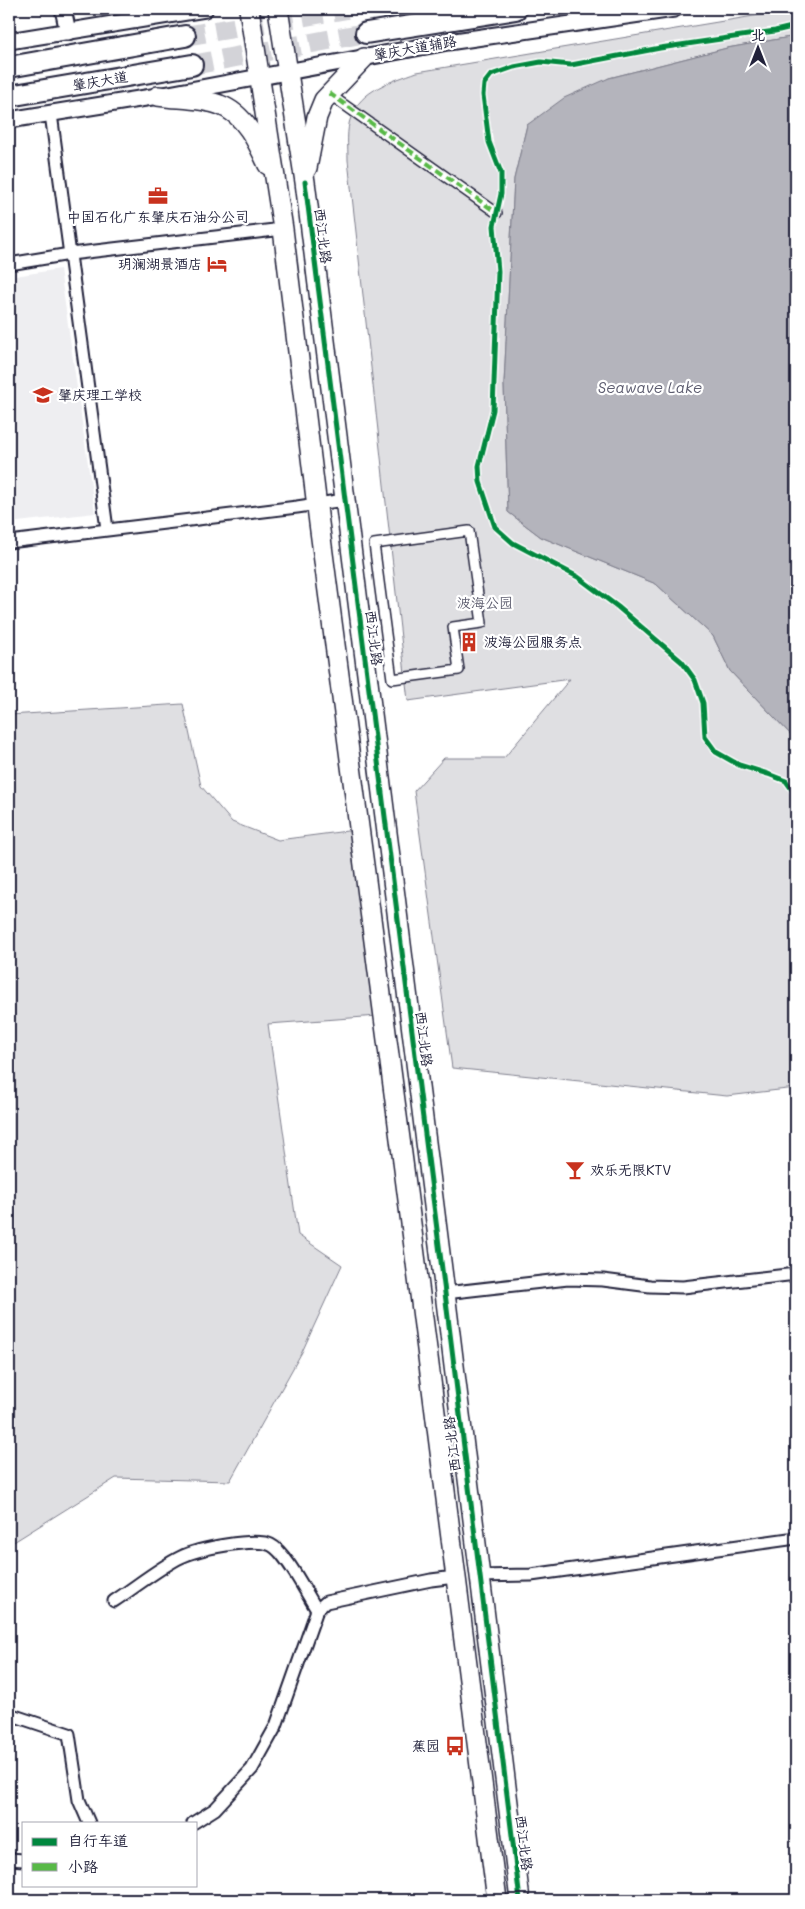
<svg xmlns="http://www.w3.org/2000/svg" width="805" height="1909" font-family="Mali,'LXGW WenKai TC',sans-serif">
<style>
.built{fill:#eeeef1}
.green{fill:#dfdfe2;stroke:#80808e}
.water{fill:#b4b4bc;stroke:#7a7a88}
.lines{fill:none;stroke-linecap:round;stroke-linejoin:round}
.trunk-tunnel{stroke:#d3d3d8;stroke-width:20;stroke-dasharray:20 10;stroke-linecap:butt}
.pedestrian-casing{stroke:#22223b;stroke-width:12}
.minor-casing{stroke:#22223b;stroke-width:15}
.tertiary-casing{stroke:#22223b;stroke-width:19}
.primary-casing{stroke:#22223b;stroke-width:22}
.trunk-casing{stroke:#22223b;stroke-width:24}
.pedestrian{stroke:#fff;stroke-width:9}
.minor{stroke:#fff;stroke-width:11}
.tertiary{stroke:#fff;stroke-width:15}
.primary{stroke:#fff;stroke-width:19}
.trunk{stroke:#fff;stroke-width:20}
.quiet{stroke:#58b947;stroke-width:4;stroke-dasharray:8 4;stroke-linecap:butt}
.cycleway-casing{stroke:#fff;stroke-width:8}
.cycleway{stroke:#00873e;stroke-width:5}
.labels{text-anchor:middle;stroke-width:4.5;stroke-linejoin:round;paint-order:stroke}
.street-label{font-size:14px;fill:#22223b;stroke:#fff}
.poi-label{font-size:14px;fill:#22223b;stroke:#fff;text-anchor:start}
.park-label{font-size:14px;fill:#5b5b6d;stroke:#fff}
.water-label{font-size:15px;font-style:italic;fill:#5c5c6f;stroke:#fff}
</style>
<rect width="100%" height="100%" fill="#fff"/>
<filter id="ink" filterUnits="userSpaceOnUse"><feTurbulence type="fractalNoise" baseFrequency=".02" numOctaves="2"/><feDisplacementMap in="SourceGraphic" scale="10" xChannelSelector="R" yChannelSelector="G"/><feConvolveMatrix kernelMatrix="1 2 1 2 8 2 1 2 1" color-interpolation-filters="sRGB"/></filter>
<g filter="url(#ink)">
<polygon class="built" points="60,269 95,513 9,523 9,277"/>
<g class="green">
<path d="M 796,9 L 796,36 L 727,48 L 609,78 L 527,125 L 514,179 L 504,384 L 508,512 L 541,537 L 656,584 L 713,636 L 730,671 L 796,740 L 796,1088 L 727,1096 L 452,1068 L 414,791 L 444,758 L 504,758 L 570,679 L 408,701 L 348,160 C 348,146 346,130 351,117 C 361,89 393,81 417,72 Z"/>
<polygon points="183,704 201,786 232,822 278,840 355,830 378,1016 268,1024 298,1235 342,1265 302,1352 230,1481 116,1478 9,1545 9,715"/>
</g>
<polygon class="water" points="796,36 796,740 730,671 713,636 656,584 541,537 508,512 504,384 514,179 527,125 564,98 609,78 727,48"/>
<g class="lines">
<g class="trunk-tunnel">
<polyline points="185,36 347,9"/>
<polyline points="192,65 366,33"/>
</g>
<defs>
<g id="pedestrian">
<polyline points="329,94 497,213"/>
<polygon points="469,531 482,623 453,627 459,670 392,679 374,544"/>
</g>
<g id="minor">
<polyline points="51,114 107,529"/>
<polyline points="9,264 70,254 283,229"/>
<polyline points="9,542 297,507 344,500"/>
<polyline points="445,1293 568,1279 603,1280 650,1286 683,1287 796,1274"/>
<polyline points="479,1576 531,1575 796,1538"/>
<path d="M 114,1601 C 134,1588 160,1567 181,1557 C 197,1549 255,1537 271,1545 C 286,1552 307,1595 317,1610"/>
<polyline points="9,1714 69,1734 79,1800 89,1823"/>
<polyline points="193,1823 215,1809 252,1769 276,1726 317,1610 326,1602 431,1580 455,1577"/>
<polyline points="9,1859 24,1860"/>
</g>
<g id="tertiary">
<polyline points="63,9 68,32"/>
<polyline points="9,41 205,9"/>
<polyline points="9,120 158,96 448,42 674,9"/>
</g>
<g id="primary">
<polyline points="249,9 283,229 319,523 407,1192 497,1900"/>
<polyline points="278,9 305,182 445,1293 520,1900"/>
<path d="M 158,96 C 178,99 202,98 220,105 C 245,114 258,143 268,165"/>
<polyline points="307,168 317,117 324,100 364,58"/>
</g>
<g id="trunk">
<polyline points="366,33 516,9"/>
<polyline points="9,67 185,36"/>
<polyline points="9,96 192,65"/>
</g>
</defs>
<use href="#pedestrian" class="pedestrian-casing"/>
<use href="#minor" class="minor-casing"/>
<use href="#tertiary" class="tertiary-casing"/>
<use href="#primary" class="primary-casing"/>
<use href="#trunk" class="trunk-casing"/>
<use href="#pedestrian" class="pedestrian"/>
<use href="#minor" class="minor"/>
<use href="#tertiary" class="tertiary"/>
<use href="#primary" class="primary"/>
<use href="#trunk" class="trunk"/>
<polyline class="quiet" points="329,93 497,213"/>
<defs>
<g id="cycleway">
<polyline points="796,26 775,31 660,48 571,65 541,62 514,67 491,75 484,84 483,95 489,142 501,173 501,194 494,226 498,271 493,410 479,466 480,482 495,527 513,543 578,577 618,607 682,662 695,680 703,703 705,737 716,752 739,765 768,774 786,781 796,795"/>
<polyline points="305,182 445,1293 520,1900"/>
</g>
</defs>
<use href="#cycleway" class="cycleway-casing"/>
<use href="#cycleway" class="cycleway"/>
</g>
</g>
<defs>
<symbol id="office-bare" viewBox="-9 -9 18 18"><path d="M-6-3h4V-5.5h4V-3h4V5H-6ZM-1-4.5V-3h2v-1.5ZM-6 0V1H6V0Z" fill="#c8321e" stroke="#fff" stroke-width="2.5" paint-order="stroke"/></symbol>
<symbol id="hotel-bare" viewBox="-9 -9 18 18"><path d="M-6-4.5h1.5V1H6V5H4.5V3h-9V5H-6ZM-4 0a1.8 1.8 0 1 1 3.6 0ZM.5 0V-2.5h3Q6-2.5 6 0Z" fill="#c8321e" stroke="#fff" stroke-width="2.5" paint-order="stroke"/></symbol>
<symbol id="school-bare" viewBox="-9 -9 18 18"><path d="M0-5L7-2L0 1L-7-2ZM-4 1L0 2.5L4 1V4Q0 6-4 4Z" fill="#c8321e" stroke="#fff" stroke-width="2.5" paint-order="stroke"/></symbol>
<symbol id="building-bare" viewBox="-9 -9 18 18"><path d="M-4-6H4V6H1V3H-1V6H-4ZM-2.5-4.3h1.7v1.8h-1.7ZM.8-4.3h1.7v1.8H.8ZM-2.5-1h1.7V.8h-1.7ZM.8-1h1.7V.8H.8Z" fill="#c8321e" stroke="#fff" stroke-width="2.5" paint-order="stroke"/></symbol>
<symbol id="bar-bare" viewBox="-9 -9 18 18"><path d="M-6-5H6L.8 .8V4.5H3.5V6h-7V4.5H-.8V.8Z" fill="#c8321e" stroke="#fff" stroke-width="2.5" paint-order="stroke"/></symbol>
<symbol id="bus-bare" viewBox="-9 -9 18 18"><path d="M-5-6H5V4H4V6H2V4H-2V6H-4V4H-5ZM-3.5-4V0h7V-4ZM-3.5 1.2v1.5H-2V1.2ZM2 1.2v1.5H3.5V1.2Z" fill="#c8321e" stroke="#fff" stroke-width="2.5" paint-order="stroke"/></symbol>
</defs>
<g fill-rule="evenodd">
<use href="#office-bare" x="144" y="182" width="28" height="28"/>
<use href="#hotel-bare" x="203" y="250" width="28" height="28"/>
<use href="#school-bare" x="29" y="381" width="28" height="28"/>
<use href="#building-bare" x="455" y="628" width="28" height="28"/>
<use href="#bar-bare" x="561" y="1156" width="28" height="28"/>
<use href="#bus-bare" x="441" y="1732" width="28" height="28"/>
</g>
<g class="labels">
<g class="street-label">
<text transform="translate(415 48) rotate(-10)" y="5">肇庆大道辅路</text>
<text transform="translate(100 81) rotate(-10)" y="5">肇庆大道</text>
<text transform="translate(323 236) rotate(83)" y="5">西江北路</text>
<text transform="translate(374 638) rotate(83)" y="5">西江北路</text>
<text transform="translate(424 1039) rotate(83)" y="5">西江北路</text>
<text transform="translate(452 1444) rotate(-97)" y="5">西江北路</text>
<text transform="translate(524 1843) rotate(83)" y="5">西江北路</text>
</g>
<g class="poi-label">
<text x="158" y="222" text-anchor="middle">中国石化广东肇庆石油分公司</text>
<text x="202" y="269" text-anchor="end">玥澜湖景酒店</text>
<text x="58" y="400">肇庆理工学校</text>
<text x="484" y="647">波海公园服务点</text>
<text x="590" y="1175">欢乐无限KTV</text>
<text x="440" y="1751" text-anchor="end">蕉园</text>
</g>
<g class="park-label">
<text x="485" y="608">波海公园</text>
</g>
<g class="water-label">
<text x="650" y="393">Seawave Lake</text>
</g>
</g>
<rect width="805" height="1909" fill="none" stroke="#fff" stroke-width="30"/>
<rect x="15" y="15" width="775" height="1879" fill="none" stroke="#22223b" stroke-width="2" filter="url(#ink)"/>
<rect x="22" y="1822" width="175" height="65" fill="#ffffff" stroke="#a7a7b1"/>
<rect x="32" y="1838" width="25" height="8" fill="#00873e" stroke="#a7a7b1"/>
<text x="68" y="1846" font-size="15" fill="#22223b">自行车道</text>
<rect x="32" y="1863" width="25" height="8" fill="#58b947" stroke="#a7a7b1"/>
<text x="68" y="1872" font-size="15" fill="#22223b">小路</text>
<g transform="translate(758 48)" stroke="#ffffff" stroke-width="4" paint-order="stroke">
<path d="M0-4L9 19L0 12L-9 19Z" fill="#22223b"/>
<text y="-8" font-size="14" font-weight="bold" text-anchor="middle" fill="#22223b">北</text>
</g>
</svg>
